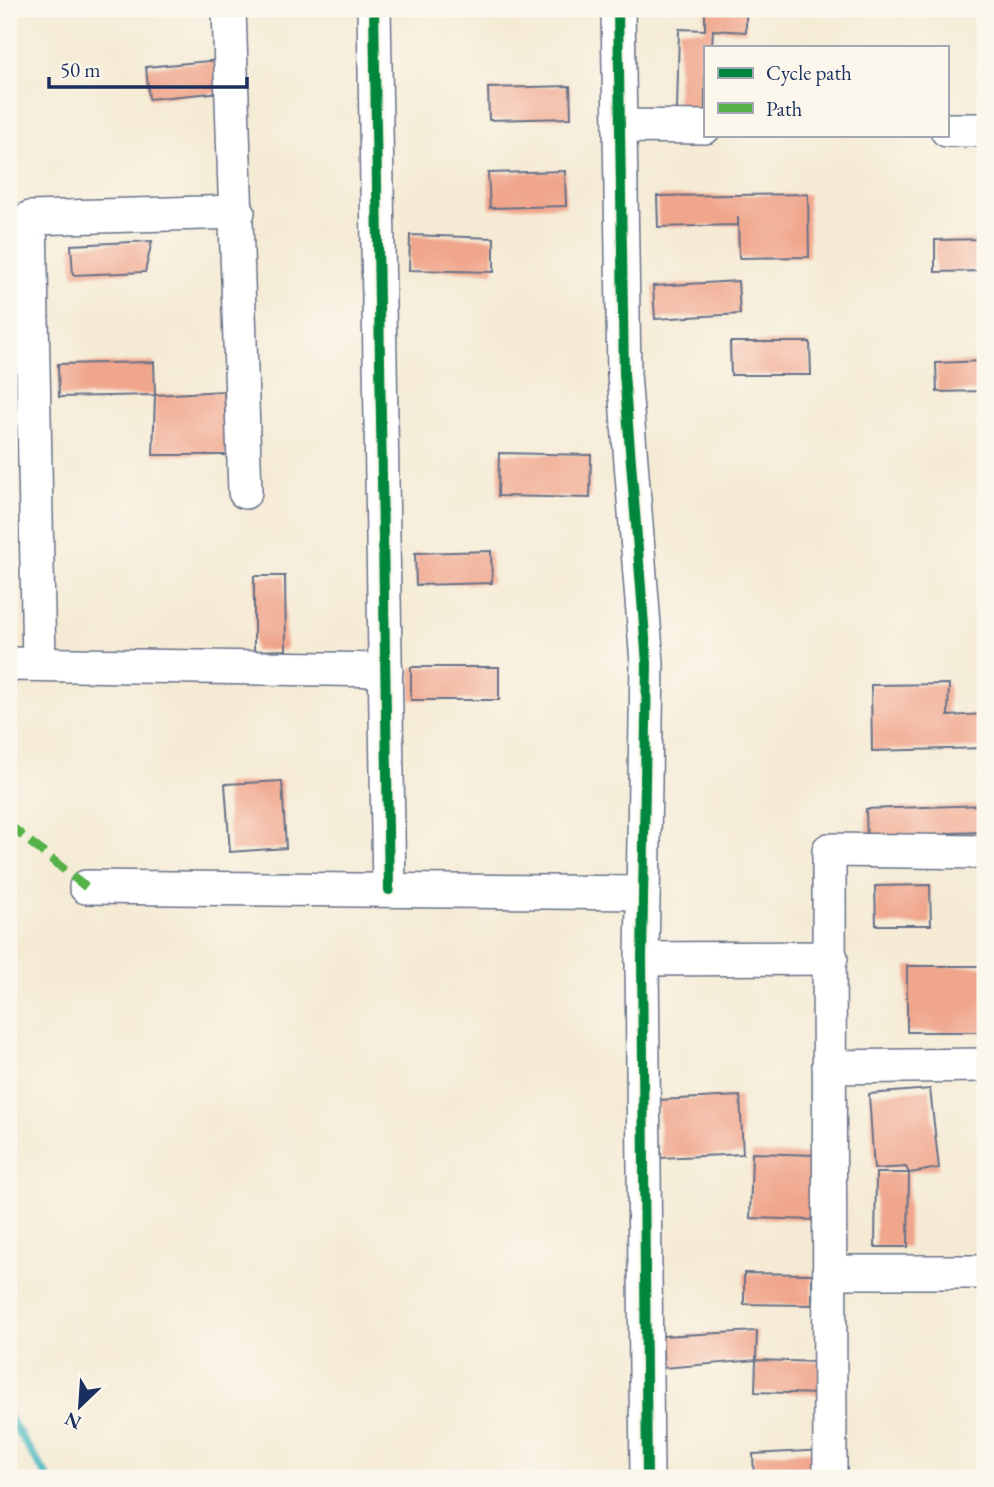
<svg xmlns="http://www.w3.org/2000/svg" width="994" height="1487" font-family="'EB Garamond',serif">
<style>
.lines{fill:none;stroke-linecap:round;stroke-linejoin:round}
.stream{stroke:#4ab9c2;stroke-width:8}
.building{fill:#f0a68c}
.minor-casing{stroke:#677188;stroke-width:36}
.minor{stroke:#fff;stroke-width:33}
.quiet{stroke:#55b248;stroke-width:9;stroke-dasharray:18 9;stroke-linecap:butt}
.cycleway-casing{stroke:#fbf7ec;stroke-width:15}
.cycleway{stroke:#00873e;stroke-width:10}
</style>
<rect width="100%" height="100%" fill="#fbf7ec"/>
<filter id="ink" filterUnits="userSpaceOnUse"><feTurbulence type="fractalNoise" baseFrequency=".0143" numOctaves="2"/><feDisplacementMap in="SourceGraphic" scale="14" xChannelSelector="R" yChannelSelector="G"/><feConvolveMatrix kernelMatrix="1 2 1 2 8 2 1 2 1" color-interpolation-filters="sRGB"/></filter>
<filter id="wash" filterUnits="userSpaceOnUse"><feTurbulence type="fractalNoise" baseFrequency=".00686" numOctaves="4" result="noise"/><feDisplacementMap in="SourceGraphic" scale="28" xChannelSelector="R" yChannelSelector="G"/><feGaussianBlur stdDeviation="1.57" result="paint"/><feColorMatrix in="noise" values="0 0 0 0 0 0 0 0 0 0 0 0 0 0 0 0 0 1.4 0 .05"/><feComposite in="paint" operator="in"/></filter>
<g filter="url(#wash)">
<rect width="100%" height="100%" fill="#f5ebd5"/>
<g class="lines">
<polyline class="stream" points="9,1418 48,1478"/>
</g>
<g id="blocks">
<g class="building">
<polygon points="705,9 746,9 746,32 713,30 712,47 705,47 705,112 677,111 679,29 705,30"/>
<polygon points="219,60 222,92 149,99 146,67"/>
<polygon points="570,86 571,118 489,120 488,88"/>
<polygon points="565,171 566,206 490,208 488,173"/>
<polygon points="808,194 809,257 739,258 738,217 738,225 658,227 657,196"/>
<polygon points="410,235 494,238 494,272 409,270"/>
<polygon points="985,239 985,271 935,272 935,240"/>
<polygon points="152,241 145,272 73,275 71,245"/>
<polygon points="738,281 740,314 655,319 653,286"/>
<polygon points="730,342 810,342 811,375 731,375"/>
<polygon points="985,361 985,391 937,392 936,363"/>
<polygon points="154,362 155,395 59,397 58,364"/>
<polygon points="224,391 228,455 153,455 155,395"/>
<polygon points="499,453 591,455 590,498 498,496"/>
<polygon points="491,551 492,583 416,585 415,553"/>
<polygon points="254,576 285,576 286,650 254,651"/>
<rect x="411" y="667" width="88" height="33"/>
<polygon points="949,684 948,716 985,714 985,748 872,751 871,685"/>
<polygon points="282,781 286,848 230,852 225,784"/>
<polygon points="985,805 985,832 947,833 948,842 867,844 866,809"/>
<polygon points="930,885 931,925 876,925 875,886"/>
<rect x="907" y="966" width="78" height="66"/>
<polygon points="930,1089 939,1168 909,1173 908,1247 875,1247 876,1173 909,1173 906,1167 874,1169 869,1094"/>
<polygon points="740,1096 743,1154 661,1158 658,1100"/>
<polygon points="752,1153 816,1155 815,1220 750,1218"/>
<polygon points="744,1273 812,1274 812,1305 744,1304"/>
<polygon points="757,1331 756,1360 820,1362 819,1394 755,1392 756,1360 664,1368 662,1336"/>
<polygon points="824,1450 826,1478 754,1478 753,1454"/>
</g>
</g>
</g>
<g filter="url(#ink)">
<use href="#blocks" fill-opacity="0" stroke="#677188" stroke-width="2"/>
<g class="lines">
<defs>
<g id="minor">
<polyline points="229,9 245,492"/>
<polyline points="374,9 389,890"/>
<polyline points="618,9 624,374 647,663 642,959 647,1478"/>
<polyline points="620,126 705,127"/>
<polyline points="947,130 985,130"/>
<polyline points="9,664 386,670"/>
<polyline points="39,664 30,218 238,212"/>
<polyline points="86,887 643,893"/>
<polyline points="642,959 831,958"/>
<polyline points="829,1067 985,1065"/>
<polyline points="830,1272 985,1272"/>
<polyline points="830,1478 829,850 985,852"/>
</g>
</defs>
<use href="#minor" class="minor-casing"/>
<use href="#minor" class="minor"/>
<polyline class="quiet" points="9,825 86,887"/>
<defs>
<g id="cycleway">
<polyline points="374,9 389,890"/>
<polyline points="618,9 624,374 647,663 642,959 647,1478"/>
</g>
</defs>
<use href="#cycleway" class="cycleway-casing"/>
<use href="#cycleway" class="cycleway"/>
</g>
</g>
<rect width="994" height="1487" fill="none" stroke="#fbf7ec" stroke-width="35"/>
<rect x="704" y="46" width="245" height="91" fill="#fbf7ec" stroke="#a1a7b3" stroke-width="2"/>
<rect x="718" y="68" width="35" height="10" fill="#00873e" stroke="#a1a7b3" stroke-width="2"/>
<text x="766" y="80" font-size="21" fill="#1b2f5e">Cycle path</text>
<rect x="718" y="103" width="35" height="10" fill="#55b248" stroke="#a1a7b3" stroke-width="2"/>
<text x="766" y="116" font-size="21" fill="#1b2f5e">Path</text>
<g transform="translate(80 1406) rotate(205)" stroke="#fbf7ec" stroke-width="5" paint-order="stroke">
<path d="M0-5L12 26L0 18L-12 26Z" fill="#1b2f5e"/>
<text y="-10" font-size="19" font-weight="bold" text-anchor="middle" fill="#1b2f5e">N</text>
</g>
<path d="M49 77v10h198v-10" fill="none" stroke="#1b2f5e" stroke-width="3.5"/>
<text x="60" y="77" font-size="21" fill="#1b2f5e" stroke="#fbf7ec" stroke-width="5" paint-order="stroke">50 m</text>
</svg>
